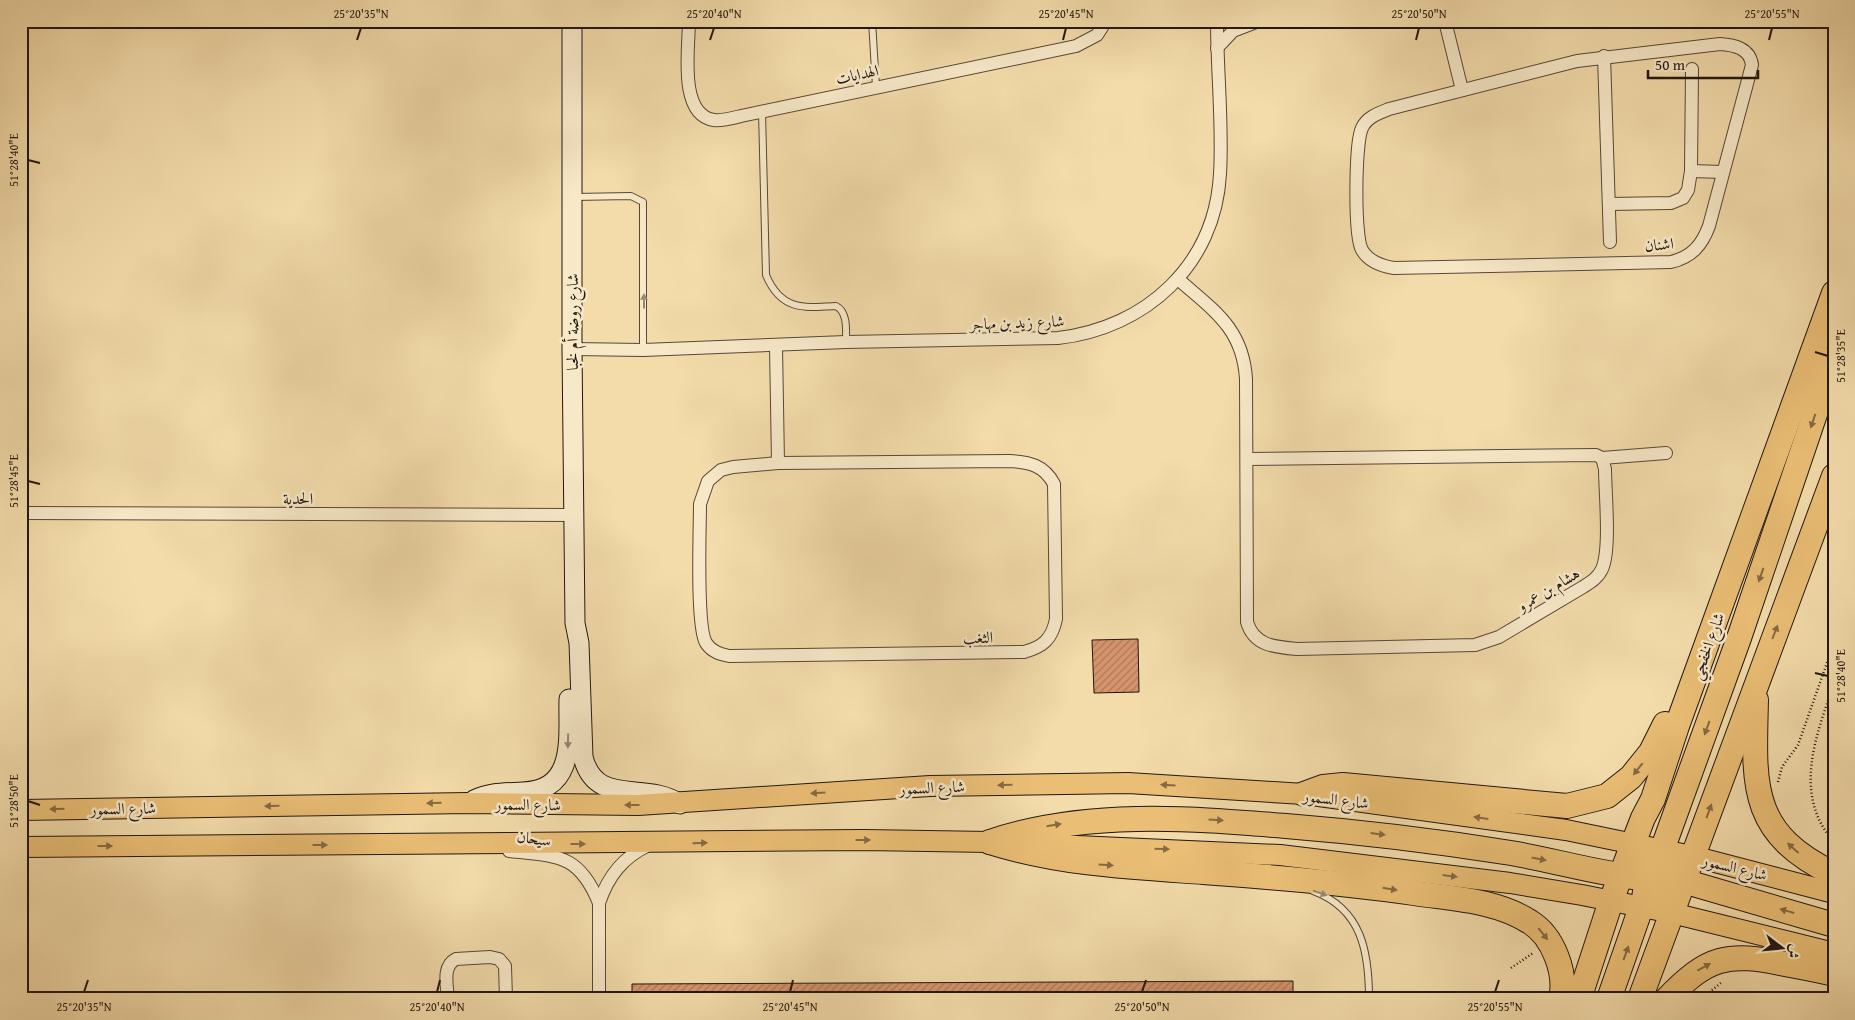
<svg xmlns="http://www.w3.org/2000/svg" width="1855" height="1020" font-family="'Gentium Book Plus',Amiri,serif">
<style>
.building{fill:url(#building-hatch);stroke:#211710}
.lines{fill:none;stroke-linecap:round;stroke-linejoin:round}
.lane-casing{stroke:#564836;stroke-width:8}
.street-casing{stroke:#564836;stroke-width:14}
.secondary-casing{stroke:#211710;stroke-width:21}
.primary-casing{stroke:#211710;stroke-width:22}
.highway-casing{stroke:#211710;stroke-width:26}
.path{stroke:#211710;stroke-width:2.5;stroke-dasharray:1 2.5;stroke-linecap:butt}
.lane{stroke:#f7e8c8;stroke-width:6}
.street{stroke:#f7e8c8;stroke-width:12}
.secondary{stroke:#f7e8c8;stroke-width:19}
.primary{stroke:#eabe75;stroke-width:20}
.highway{stroke:#eabe75;stroke-width:24}
.oneway{fill:#978a75}
.oneway2{fill:#866a42}
.ticks{fill:none;stroke:#211710;stroke-width:2}
.labels{text-anchor:middle;stroke-width:5;stroke-linejoin:round;paint-order:stroke}
.street-label{font-size:16px;fill:#211710;stroke:#f7e8c8}
.neatline{fill:none;stroke:#211710;stroke-width:2}
.ticks-label{font-size:12px;text-anchor:middle;fill:#211710}
</style>
<defs>
<pattern id="building-hatch" width="6" height="6" patternUnits="userSpaceOnUse" patternTransform="scale(1.25)"><rect width="6" height="6" fill="#d6946d"/><path d="M-1 1l2-2M0 6l6-6M5 7l2-2" fill="none" stroke="#ad7858"/></pattern>
</defs>
<rect width="100%" height="100%" fill="#f3dbaa"/>
<filter id="stains"><feTurbulence type="fractalNoise" baseFrequency=".004" numOctaves="4"/><feColorMatrix values="0 0 0 0 .2 0 0 0 0 .09 0 0 0 0 .02 0 0 0 .5 -.17"/></filter>
<radialGradient id="worn" r=".72"><stop offset=".6" stop-color="#630" stop-opacity="0"/><stop offset="1" stop-color="#630" stop-opacity=".3"/></radialGradient>
<g class="building">
<polygon points="1138,639 1139,692 1094,693 1092,640"/>
<polygon points="1293,981 1293,999 632,999 632,984"/>
</g>
<g class="lines">
<defs>
<g id="lane">
<polyline points="872,21 876,87"/>
<path d="M 762,111 L 766,275 C 781,311 804,308 836,306 C 848,312 846,330 846,342"/>
<polyline points="574,197 631,196 643,202 643,350"/>
<path d="M 1313,891 C 1362,909 1369,952 1369,999"/>
</g>
<g id="street">
<path d="M 689,21 C 689,47 678,115 714,120 C 722,121 733,118 741,116 L 1076,46 L 1097,35 L 1106,21"/>
<polyline points="1445,21 1462,90"/>
<path d="M 1720,44 C 1734,45 1750,48 1752,65 L 1709,226 C 1702,245 1692,257 1671,262 L 1394,268 C 1381,266 1369,262 1362,250 C 1354,237 1355,142 1362,128 C 1367,117 1379,113 1389,109 L 1577,61 Z"/>
<polyline points="1217,48 1233,31 1259,21"/>
<polyline points="1604,56 1610,242"/>
<polyline points="1691,171 1723,172"/>
<polyline points="1609,204 1671,203 1683,198 1688,190 1691,171 1692,69"/>
<path d="M 1178,279 C 1213,310 1243,328 1246,379 L 1247,622 C 1254,646 1275,647 1297,649 L 1475,645 L 1499,637 L 1583,587 C 1591,582 1598,578 1602,569 C 1611,549 1605,492 1605,469 L 1602,458 L 1596,455 L 1247,459"/>
<polyline points="776,346 778,463"/>
<path d="M 572,349 L 643,350 L 846,342 L 1058,338 C 1146,328 1215,265 1220,174 C 1223,124 1217,72 1217,21"/>
<polyline points="1602,458 1666,453"/>
<path d="M 1009,461 C 1029,462 1044,465 1054,484 L 1056,619 C 1052,639 1043,647 1024,652 L 729,656 C 720,654 712,652 706,643 C 696,626 700,529 700,504 L 708,481 L 721,470 L 733,467 L 778,463 Z"/>
<polyline points="21,513 574,515"/>
<path d="M 509,851 C 558,856 579,854 599,903"/>
<polyline points="314,999 349,999"/>
<path d="M 448,999 C 447,985 442,966 456,959 L 490,957 L 499,959 L 505,966 L 506,999"/>
<path d="M 599,999 L 599,903 C 608,876 623,857 649,845"/>
</g>
<g id="secondary">
<path d="M 572,21 L 572,349 L 575,623 L 579,643 L 583,757 C 596,808 644,780 680,804"/>
<path d="M 474,800 C 490,792 506,793 523,792 C 577,790 568,737 569,699"/>
</g>
<g id="primary">
<polyline points="21,810 469,803 638,805 930,786 1128,783 1304,794 1566,830 1692,856 1834,893"/>
<polyline points="21,847 864,840 990,842 1280,855 1510,883 1582,895 1672,913 1834,953"/>
</g>
<g id="highway">
<path d="M 1756,700 C 1754,784 1748,833 1834,874"/>
<polyline points="1304,794 1323,787 1343,785 1567,806 1607,796 1631,777 1651,752 1665,724"/>
<path d="M 990,842 C 1084,810 1188,818 1286,826 C 1361,832 1436,841 1511,853 C 1552,860 1592,872 1633,877 C 1656,879 1675,871 1692,856"/>
<path d="M 990,842 C 1060,864 1131,867 1203,872 C 1274,877 1344,883 1414,893 C 1453,899 1496,900 1530,922 C 1553,936 1567,973 1561,999"/>
<polyline points="1669,880 1683,881 1834,925"/>
<path d="M 1672,913 C 1659,895 1655,878 1660,856 L 1739,638 L 1834,358"/>
<polyline points="1579,999 1611,901 1643,818 1653,799 1677,726 1834,293"/>
<polyline points="1609,999 1644,899 1646,883 1643,866"/>
<polyline points="1640,999 1834,476"/>
<path d="M 1667,999 C 1708,956 1728,952 1785,964 C 1801,967 1818,970 1834,974"/>
</g>
</defs>
<use href="#lane" class="lane-casing"/>
<use href="#street" class="street-casing"/>
<use href="#secondary" class="secondary-casing"/>
<use href="#primary" class="primary-casing"/>
<use href="#highway" class="highway-casing"/>
<g class="path">
<path d="M 1834,684 C 1816,735 1792,795 1834,842"/>
<polyline points="1778,782 1782,767 1798,745 1834,643"/>
<polyline points="1511,968 1533,953"/>
<polyline points="1701,999 1722,982"/>
</g>
<use href="#lane" class="lane"/>
<use href="#street" class="street"/>
<use href="#secondary" class="secondary"/>
<use href="#primary" class="primary"/>
<use href="#highway" class="highway"/>
</g>
<defs><path id="oneway-solid" d="M-6-.8H1V-3.2L6.5 0L1 3.2V.8H-6Z" transform="scale(1.25)"/></defs>
<g class="oneway">
<use href="#oneway-solid" transform="translate(644 301) rotate(-90)"/>
<use href="#oneway-solid" transform="translate(568 741) rotate(91)"/>
<use href="#oneway-solid" transform="translate(1320 893) rotate(20)"/>
</g>
<g class="oneway2">
<use href="#oneway-solid" transform="translate(1813 421) rotate(109)"/>
<use href="#oneway-solid" transform="translate(1761 575) rotate(109)"/>
<use href="#oneway-solid" transform="translate(1775 632) rotate(-69)"/>
<use href="#oneway-solid" transform="translate(1707 728) rotate(110)"/>
<use href="#oneway-solid" transform="translate(1638 769) rotate(128)"/>
<use href="#oneway-solid" transform="translate(1005 785) rotate(179)"/>
<use href="#oneway-solid" transform="translate(1168 785) rotate(-176)"/>
<use href="#oneway-solid" transform="translate(818 793) rotate(176)"/>
<use href="#oneway-solid" transform="translate(434 803) rotate(179)"/>
<use href="#oneway-solid" transform="translate(632 805) rotate(-180)"/>
<use href="#oneway-solid" transform="translate(272 806) rotate(179)"/>
<use href="#oneway-solid" transform="translate(57 809) rotate(179)"/>
<use href="#oneway-solid" transform="translate(1709 811) rotate(-70)"/>
<use href="#oneway-solid" transform="translate(1481 818) rotate(-172)"/>
<use href="#oneway-solid" transform="translate(1216 820) rotate(3)"/>
<use href="#oneway-solid" transform="translate(1054 825) rotate(-9)"/>
<use href="#oneway-solid" transform="translate(1378 834) rotate(7)"/>
<use href="#oneway-solid" transform="translate(863 840)"/>
<use href="#oneway-solid" transform="translate(700 843) rotate(-1)"/>
<use href="#oneway-solid" transform="translate(578 844)"/>
<use href="#oneway-solid" transform="translate(320 845)"/>
<use href="#oneway-solid" transform="translate(105 846)"/>
<use href="#oneway-solid" transform="translate(1793 848) rotate(-138)"/>
<use href="#oneway-solid" transform="translate(1162 849) rotate(2)"/>
<use href="#oneway-solid" transform="translate(1539 859) rotate(11)"/>
<use href="#oneway-solid" transform="translate(1106 865) rotate(4)"/>
<use href="#oneway-solid" transform="translate(1450 876) rotate(7)"/>
<use href="#oneway-solid" transform="translate(1390 889) rotate(9)"/>
<use href="#oneway-solid" transform="translate(1787 911) rotate(-164)"/>
<use href="#oneway-solid" transform="translate(1543 934) rotate(51)"/>
<use href="#oneway-solid" transform="translate(1626 953) rotate(-70)"/>
<use href="#oneway-solid" transform="translate(1704 967) rotate(-29)"/>
</g>
<path class="ticks" d="M 357,40 L 361,28M 710,40 L 714,28M 1063,40 L 1066,28M 1416,40 L 1419,28M 1769,40 L 1772,28M 28,160 L 40,163M 1815,352 L 1828,356M 28,481 L 40,484M 1815,673 L 1828,676M 28,801 L 40,805M 84,992 L 88,980M 437,992 L 440,980M 790,992 L 793,980M 1142,992 L 1146,980M 1495,992 L 1499,980"/>
<g class="labels">
<g class="street-label">
<text transform="translate(857 74) rotate(-12)" y="6">الهدايات</text>
<text transform="translate(1659 244) rotate(-5)" y="6">اشنان</text>
<text transform="translate(572 322) rotate(-90)" y="6">شارع روضة أم لخبا</text>
<text transform="translate(1017 322) rotate(-2)" y="6">شارع زيد بن مهاجر</text>
<text x="298" y="504">الحدية</text>
<text transform="translate(1548 589) rotate(-31)" y="6">هشام بن عمرو</text>
<text transform="translate(978 637) rotate(-1)" y="6">الثغب</text>
<text transform="translate(1707 646) rotate(-70)" y="6">شارع الخفجي</text>
<text transform="translate(932 787) rotate(-2)" y="6">شارع السمور</text>
<text transform="translate(1336 799) rotate(7)" y="6">شارع السمور</text>
<text transform="translate(528 804) rotate(1)" y="6">شارع السمور</text>
<text transform="translate(123 808) rotate(-1)" y="6">شارع السمور</text>
<text transform="translate(534 838) rotate(8)" y="6">سيحان</text>
<text transform="translate(1735 867) rotate(14)" y="6">شارع السمور</text>
</g>
</g>
<rect width="1855" height="1020" fill="none" stroke="#f3dbaa" stroke-width="55"/>
<g transform="translate(1782 948) rotate(106)" stroke="#f7e8c8" stroke-width="4" paint-order="stroke">
<path d="M0-4L9 19L0 12L-9 19Z" fill="#211710"/>
<text y="-8" font-size="14" font-weight="bold" text-anchor="middle" fill="#211710">ش</text>
</g>
<path d="M1648 70v8h110v-8" fill="none" stroke="#211710" stroke-width="2.5"/>
<text x="1655" y="70" font-size="15" fill="#211710" stroke="#f7e8c8" stroke-width="4" paint-order="stroke">50 m</text>
<rect x="28" y="28" width="1800" height="964" class="neatline"/>
<g class="ticks-label">
<text x="361" y="18">25°20'35"N</text>
<text x="714" y="18">25°20'40"N</text>
<text x="1066" y="18">25°20'45"N</text>
<text x="1419" y="18">25°20'50"N</text>
<text x="1772" y="18">25°20'55"N</text>
<text transform="translate(14 160) rotate(-90)" y="4">51°28'40"E</text>
<text transform="translate(1841 356) rotate(-90)" y="4">51°28'35"E</text>
<text transform="translate(14 481) rotate(-90)" y="4">51°28'45"E</text>
<text transform="translate(1841 676) rotate(-90)" y="4">51°28'40"E</text>
<text transform="translate(14 801) rotate(-90)" y="4">51°28'50"E</text>
<text x="84" y="1011">25°20'35"N</text>
<text x="437" y="1011">25°20'40"N</text>
<text x="790" y="1011">25°20'45"N</text>
<text x="1142" y="1011">25°20'50"N</text>
<text x="1495" y="1011">25°20'55"N</text>
</g>
<rect width="100%" height="100%" filter="url(#stains)"/>
<rect width="100%" height="100%" fill="url(#worn)"/>
</svg>
